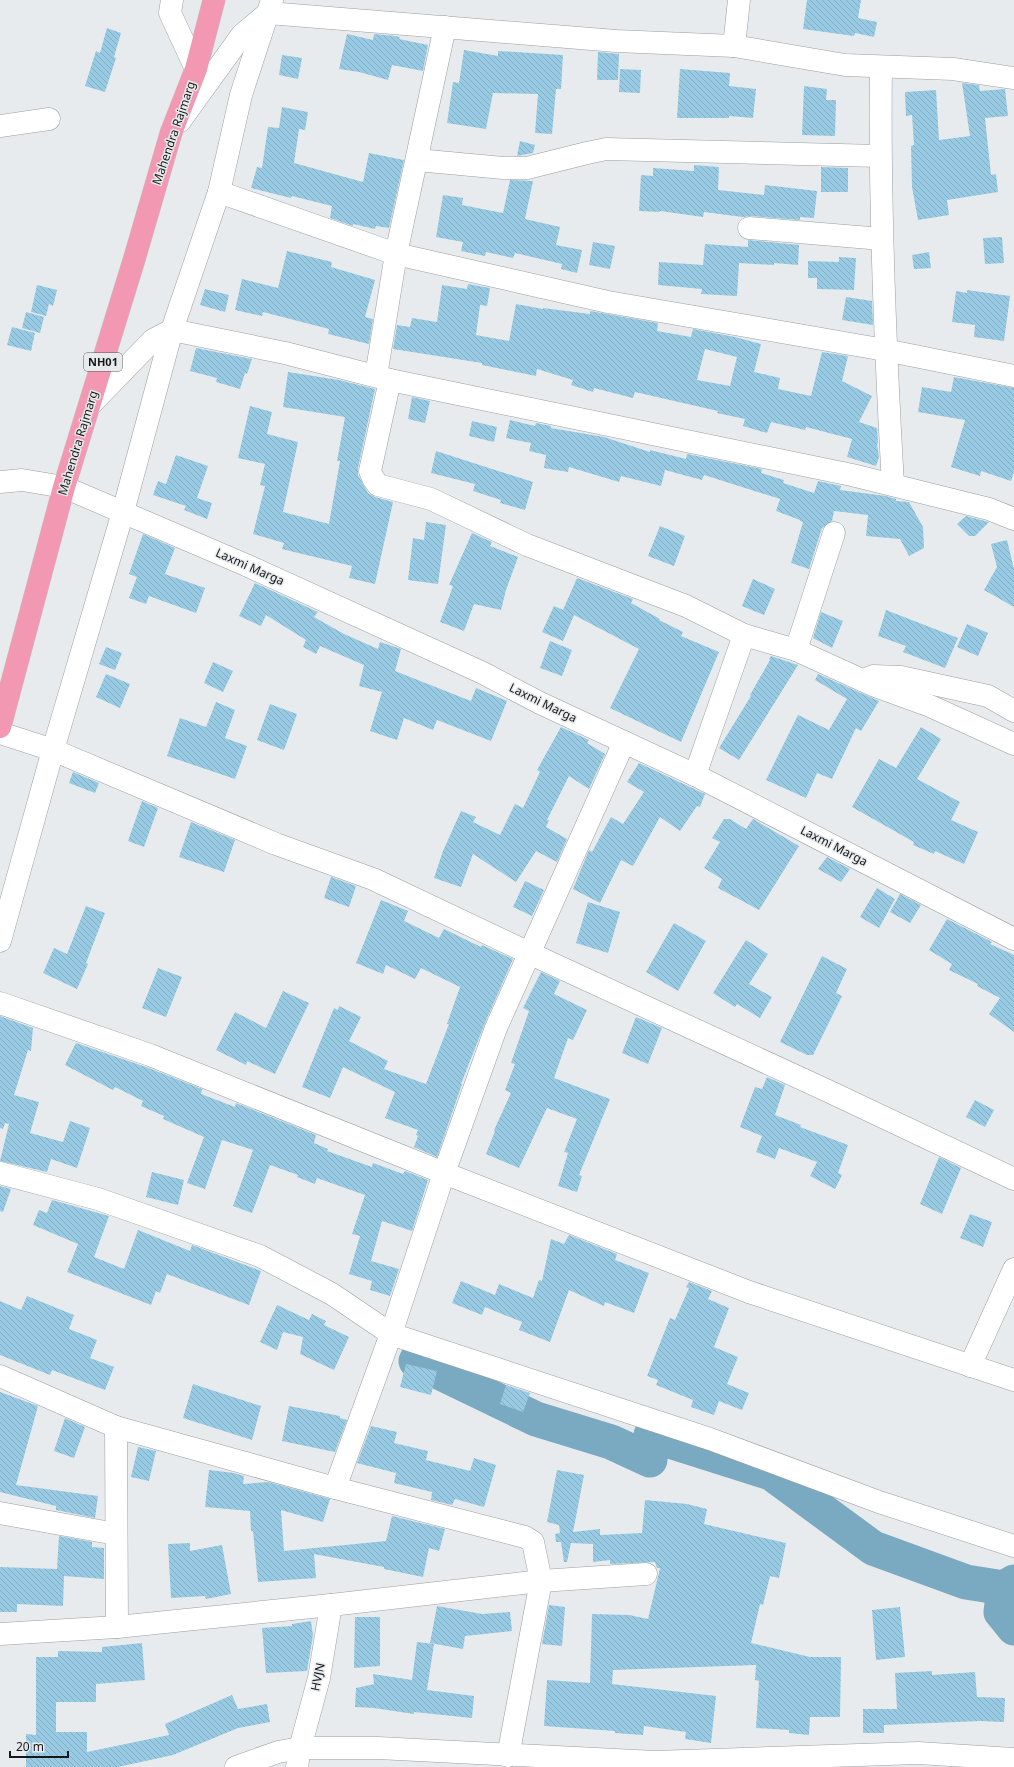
<svg xmlns="http://www.w3.org/2000/svg" width="1014" height="1767" font-family="'Noto Sans',sans-serif">
<style>
.lines{fill:none;stroke-linecap:round;stroke-linejoin:round}
.river{stroke:#79aac1;stroke-width:35}
.building{fill:url(#building-back-hatch);fill-rule:evenodd}
.minor-casing{stroke:#9b9ea0;stroke-width:23}
.highway-casing{stroke:#c7c8c8;stroke-width:23}
.minor{stroke:#fff;stroke-width:22}
.highway{stroke:#f298b2;stroke-width:22}
.labels{text-anchor:middle;stroke-width:3;stroke-linejoin:round;paint-order:stroke}
.shield{fill:#e8ebed;stroke:#565759;stroke-width:1}
.shield-label{font-size:11px;font-weight:bold;fill:#171819}
.street-label{font-size:12px;fill:#171819;stroke:#e8ebed}
</style>
<defs>
<pattern id="building-back-hatch" width="6" height="6" patternUnits="userSpaceOnUse"><rect width="6" height="6" fill="#98cbe3"/><path d="M-1 5l2 2M0 0l6 6M5-1l2 2" fill="none" stroke="#82aec2"/></pattern>
</defs>
<rect width="100%" height="100%" fill="#e8ebed"/>
<g class="lines">
<g class="river">
<polyline points="416,1361 536,1419 611,1442 650,1460 651,1435 771,1473 873,1548 966,1582 1004,1588 1014,1582"/>
<polyline points="1004,1588 1001,1612 1014,1628"/>
</g>
</g>
<g class="building">
<polygon points="807,0 861,0 858,18 877,22 874,37 855,33 854,36 803,29"/>
<polygon points="107,28 121,33 114,57 116,58 105,92 85,86 96,51 100,53"/>
<polygon points="347,34 373,40 374,34 395,36 400,37 399,39 428,45 423,71 392,65 388,80 359,72 339,69"/>
<polygon points="464,50 498,56 498,51 563,55 561,89 556,89 552,134 535,133 538,94 493,93 486,129 447,123 453,82 459,83"/>
<polygon points="598,52 619,54 618,80 597,80"/>
<polygon points="282,55 302,58 298,79 279,75"/>
<polygon points="620,69 641,70 640,93 619,92"/>
<polygon points="680,69 730,73 729,86 756,89 753,118 729,116 729,118 677,118"/>
<polygon points="962,83 979,85 980,91 1005,89 1008,116 985,118 991,175 996,174 998,192 947,200 949,215 918,220 912,187 911,146 914,145 912,115 906,116 905,92 936,90 939,140 970,136"/>
<polygon points="804,86 827,89 826,100 836,100 835,136 802,135"/>
<polygon points="282,107 308,112 305,130 299,129 294,163 363,182 369,153 404,160 389,228 376,226 375,229 353,224 353,226 330,218 332,206 292,196 291,198 251,188 257,167 262,168 268,127 279,128"/>
<polygon points="520,141 535,145 533,153 517,156"/>
<polygon points="694,165 719,167 718,190 764,195 765,185 817,191 814,218 800,217 800,220 750,216 743,217 704,212 703,217 660,211 660,212 639,211 641,175 653,176 653,168 694,171"/>
<polygon points="821,167 848,168 848,192 821,192"/>
<polygon points="510,180 533,181 525,219 560,227 556,245 582,250 577,273 561,269 562,264 515,253 513,258 486,252 485,256 461,251 463,242 436,237 443,195 463,198 462,205 503,213"/>
<polygon points="1002,237 1004,263 985,264 983,238"/>
<polygon points="748,240 799,245 798,265 774,263 774,265 739,263 737,296 701,294 702,289 658,285 659,262 703,265 705,244 748,247"/>
<polygon points="593,242 615,246 610,269 589,265"/>
<polygon points="287,251 332,262 331,267 375,280 365,317 373,319 369,344 328,334 329,329 263,312 262,316 235,310 242,279 278,288"/>
<polygon points="929,252 931,268 914,269 912,255"/>
<polygon points="839,257 856,258 854,290 817,289 817,278 808,278 808,261 839,262"/>
<path d="M 468,284 L 490,288 L 487,306 L 480,305 L 476,335 L 509,341 L 516,304 L 543,309 L 543,308 L 590,314 L 590,311 L 658,323 L 657,331 L 691,337 L 693,329 L 735,337 L 761,344 L 754,372 L 780,378 L 778,389 L 811,396 L 822,352 L 848,356 L 842,381 L 872,396 L 859,422 L 877,428 L 878,443 L 877,444 L 879,457 L 876,466 L 847,457 L 852,439 L 806,427 L 805,430 L 771,422 L 767,433 L 743,426 L 745,419 L 717,413 L 718,411 L 635,392 L 633,398 L 594,388 L 593,392 L 571,385 L 573,380 L 537,369 L 536,376 L 482,365 L 482,363 L 393,349 L 397,325 L 410,327 L 412,318 L 437,322 L 442,285 L 467,289 ZM 705,349 L 737,357 L 730,386 L 697,380 Z"/>
<polygon points="37,285 57,290 53,306 49,304 46,316 31,312"/>
<polygon points="205,289 229,295 225,312 200,305"/>
<polygon points="967,290 1010,296 1004,341 974,337 975,325 952,322 956,291 967,293"/>
<polygon points="846,297 872,301 873,325 842,320"/>
<polygon points="26,312 44,317 40,333 22,328"/>
<polygon points="12,327 35,333 31,351 7,345"/>
<polygon points="196,348 252,359 247,374 245,373 240,389 216,382 217,378 190,371"/>
<polygon points="288,372 339,380 375,389 358,468 358,475 368,493 375,497 393,502 375,584 349,578 352,566 282,549 284,543 253,534 265,486 260,485 265,464 238,458 250,406 272,412 267,434 298,442 283,512 329,524 340,461 337,461 345,417 283,407"/>
<polygon points="954,377 1014,388 1014,472 1011,481 981,471 980,476 951,467 965,420 918,412 922,387 951,392"/>
<polygon points="412,397 430,401 425,423 408,419"/>
<polygon points="510,420 535,426 536,423 551,426 551,428 604,437 650,452 650,450 686,459 687,454 762,469 761,473 784,480 783,483 814,493 818,481 841,486 840,490 886,496 896,499 896,501 909,502 923,527 924,548 909,556 900,539 866,536 868,515 834,511 832,521 822,528 809,569 791,563 803,522 800,521 800,520 776,511 780,499 704,475 702,480 665,470 661,486 621,476 619,482 569,467 568,472 544,468 546,455 529,451 531,443 506,438"/>
<polygon points="472,421 497,427 494,442 469,436"/>
<polygon points="436,451 533,482 525,510 500,503 501,500 473,491 475,484 431,473"/>
<polygon points="176,455 208,466 197,498 212,503 207,519 184,510 186,506 153,495 158,481 166,484"/>
<polygon points="966,516 985,521 989,522 975,536 969,536 957,524"/>
<polygon points="426,522 446,525 438,584 408,580 413,538 424,540"/>
<polygon points="660,526 685,536 674,566 648,556"/>
<polygon points="472,533 492,542 490,546 518,557 506,590 501,610 474,604 464,631 440,622 453,586 449,585"/>
<polygon points="143,534 175,548 165,574 205,588 196,613 149,596 146,604 129,598 137,577 129,574"/>
<polygon points="1007,540 1014,569 1014,607 984,590 997,567 991,544"/>
<polygon points="577,578 633,599 631,603 660,619 659,620 683,632 681,636 719,652 681,742 610,708 639,649 574,615 563,641 542,632 554,606 566,611 563,610"/>
<polygon points="753,579 775,589 764,615 742,606"/>
<polygon points="255,583 318,612 314,617 344,634 378,649 380,642 401,649 395,671 471,701 476,688 507,701 491,741 437,720 433,730 404,718 397,740 370,731 382,692 359,686 364,665 320,646 316,654 303,647 306,640 266,615 261,626 239,616"/>
<polygon points="886,610 958,638 945,668 903,652 906,646 878,636"/>
<polygon points="821,612 843,621 832,648 813,638"/>
<polygon points="967,624 988,633 978,656 957,647"/>
<polygon points="550,641 572,650 562,676 540,668"/>
<polygon points="106,647 122,653 115,670 99,664"/>
<polygon points="771,656 798,665 739,760 719,748 751,696 750,695 770,660 769,659"/>
<polygon points="213,662 233,671 223,692 204,683"/>
<polygon points="106,674 130,684 120,708 96,697"/>
<polygon points="818,674 879,701 861,731 856,728 832,779 817,773 806,798 766,780 798,715 829,730 847,699 815,680"/>
<polygon points="216,702 235,710 225,738 247,746 235,779 167,756 180,718 206,727"/>
<polygon points="270,704 297,714 284,750 257,740"/>
<polygon points="561,727 589,740 587,743 605,754 589,789 569,776 547,820 549,820 546,827 567,839 557,862 536,851 516,882 473,854 461,887 434,878 443,851 461,811 476,817 473,822 500,835 515,804 523,808 540,772 537,770"/>
<polygon points="921,727 941,739 917,779 960,802 951,820 978,832 964,864 935,851 934,854 913,845 914,842 852,807 879,759 896,768"/>
<polygon points="639,763 705,794 700,807 697,806 680,831 660,817 633,866 621,860 600,903 573,889 589,850 592,852 611,817 623,824 644,792 627,782"/>
<polygon points="73,772 99,783 95,793 69,783"/>
<polygon points="142,801 158,808 144,847 128,841"/>
<polygon points="724,819 730,819 746,829 753,819 799,846 759,910 718,888 722,879 704,868 720,842 712,838"/>
<polygon points="191,822 235,840 224,872 179,857"/>
<polygon points="827,857 850,869 841,882 818,869"/>
<polygon points="331,877 356,886 349,907 324,898"/>
<polygon points="525,881 544,890 532,916 513,907"/>
<polygon points="877,888 895,899 879,928 860,917"/>
<polygon points="900,894 921,905 910,923 890,912"/>
<polygon points="381,900 408,911 404,921 439,938 444,929 481,947 482,945 513,959 485,1023 461,1084 462,1084 437,1157 414,1147 418,1136 416,1135 418,1130 385,1118 395,1092 343,1067 330,1098 302,1087 334,1008 338,1010 339,1006 361,1017 349,1041 388,1061 384,1069 426,1084 449,1024 447,1024 460,987 421,968 415,979 386,965 383,974 356,963"/>
<polygon points="588,902 620,912 608,953 576,943"/>
<polygon points="86,906 105,913 86,963 88,964 77,989 43,973 54,948 67,954"/>
<polygon points="947,919 992,942 990,944 1014,955 1014,1032 989,1014 1000,998 977,986 978,984 949,970 952,964 929,950"/>
<polygon points="674,923 706,941 678,991 646,972"/>
<polygon points="746,940 768,954 749,984 772,997 760,1018 737,1004 735,1007 713,993"/>
<polygon points="822,956 847,969 836,993 842,996 813,1055 807,1055 780,1042"/>
<polygon points="158,968 182,977 166,1017 142,1008"/>
<polygon points="541,972 560,981 554,994 587,1010 573,1040 568,1038 554,1078 610,1099 579,1175 582,1176 577,1192 558,1186 568,1153 564,1152 577,1119 547,1108 519,1168 486,1154 495,1131 494,1130 511,1093 505,1090 515,1064 511,1063 529,1011 523,1008"/>
<polygon points="283,991 309,1003 275,1074 247,1061 246,1065 216,1050 235,1012 266,1028"/>
<polygon points="0,1016 33,1028 31,1051 28,1050 14,1095 39,1102 30,1133 63,1142 70,1121 90,1128 77,1168 51,1159 47,1172 0,1161 9,1124 5,1123 3,1129 0,1128"/>
<polygon points="636,1017 662,1028 648,1064 622,1053"/>
<polygon points="76,1043 146,1067 202,1089 201,1094 235,1107 236,1103 316,1135 314,1143 328,1149 327,1151 372,1167 373,1163 403,1174 405,1171 428,1180 412,1231 382,1221 371,1261 399,1269 390,1296 370,1290 372,1281 349,1274 360,1236 352,1234 365,1195 317,1178 315,1184 297,1177 298,1175 270,1165 252,1213 233,1206 253,1150 222,1140 205,1189 187,1183 204,1137 163,1119 164,1116 141,1106 143,1101 115,1087 113,1090 65,1065"/>
<polygon points="767,1077 785,1085 775,1115 801,1125 800,1127 848,1145 838,1173 842,1175 835,1189 810,1176 817,1162 779,1148 775,1159 756,1152 762,1136 740,1127 755,1087 762,1089"/>
<polygon points="975,1100 994,1110 985,1127 966,1117"/>
<polygon points="939,1157 961,1168 942,1214 920,1204"/>
<polygon points="152,1172 184,1180 178,1205 146,1197"/>
<polygon points="0,1186 11,1189 3,1212 0,1211"/>
<polygon points="52,1200 109,1216 94,1257 124,1269 138,1230 190,1251 192,1245 261,1271 249,1305 167,1274 160,1293 156,1291 151,1305 67,1272 78,1244 33,1225 39,1210 47,1213"/>
<polygon points="970,1214 992,1222 983,1247 960,1238"/>
<polygon points="569,1235 617,1254 615,1260 649,1273 634,1313 605,1302 604,1306 569,1290 550,1342 519,1330 522,1322 485,1307 482,1315 452,1303 461,1281 495,1295 499,1284 533,1298 539,1280 542,1281 551,1239 564,1244"/>
<polygon points="689,1282 712,1291 708,1299 729,1308 714,1347 738,1357 727,1384 749,1393 742,1410 719,1401 714,1415 691,1407 693,1400 656,1385 658,1380 647,1376 670,1318 675,1320 689,1288 686,1287"/>
<polygon points="27,1296 74,1315 69,1329 97,1340 90,1358 114,1367 105,1390 52,1370 50,1375 0,1355 0,1301 21,1310"/>
<polygon points="277,1305 309,1320 312,1314 326,1321 324,1325 349,1337 334,1370 300,1354 303,1337 283,1332 277,1350 260,1342"/>
<polygon points="406,1364 437,1371 431,1395 400,1387"/>
<polygon points="193,1384 261,1406 252,1440 183,1418"/>
<polygon points="506,1385 530,1393 523,1412 500,1404"/>
<polygon points="0,1392 38,1406 16,1485 98,1496 95,1518 56,1510 56,1506 0,1492"/>
<polygon points="289,1406 340,1416 340,1418 347,1420 335,1452 282,1441"/>
<polygon points="65,1418 85,1427 74,1458 54,1451"/>
<polygon points="371,1426 397,1432 394,1443 428,1451 426,1460 470,1471 474,1458 496,1465 484,1507 455,1499 452,1505 431,1500 432,1492 394,1483 396,1473 357,1463"/>
<polygon points="138,1447 156,1451 149,1481 131,1477"/>
<polygon points="209,1470 234,1473 244,1476 243,1484 268,1482 330,1499 323,1522 281,1510 284,1551 386,1541 392,1516 445,1529 439,1551 429,1548 423,1577 384,1569 384,1567 314,1554 316,1578 258,1582 253,1531 251,1531 250,1511 205,1507"/>
<polygon points="557,1470 584,1475 573,1532 600,1529 600,1535 642,1533 645,1500 687,1504 707,1509 704,1524 786,1543 779,1578 770,1576 763,1605 760,1604 751,1643 810,1657 841,1657 840,1717 810,1717 809,1735 789,1733 789,1730 756,1728 759,1681 755,1680 756,1665 613,1670 612,1684 716,1696 711,1743 685,1739 686,1732 644,1726 643,1735 615,1733 615,1731 544,1726 547,1680 590,1683 592,1614 629,1615 648,1619 660,1568 657,1568 655,1562 610,1564 610,1560 593,1562 593,1544 571,1543 567,1562 564,1562 561,1542 556,1542 555,1534 560,1533 559,1525 547,1522"/>
<polygon points="59,1536 92,1542 92,1547 104,1548 104,1579 64,1576 63,1606 17,1604 17,1612 0,1612 0,1567 57,1569"/>
<polygon points="190,1543 190,1551 222,1545 231,1594 206,1599 205,1596 171,1598 168,1544"/>
<polygon points="549,1605 565,1607 562,1646 542,1644"/>
<polygon points="437,1606 482,1614 510,1612 512,1631 465,1636 463,1649 430,1643"/>
<polygon points="900,1607 905,1657 876,1660 872,1610"/>
<polygon points="355,1617 380,1617 380,1666 354,1668"/>
<polygon points="311,1621 313,1635 307,1671 266,1673 262,1628 292,1626 292,1624"/>
<polygon points="417,1642 434,1644 427,1690 474,1696 472,1718 414,1712 414,1714 374,1708 355,1707 356,1688 374,1684 373,1674 412,1680"/>
<polygon points="142,1643 145,1680 96,1684 96,1702 56,1702 56,1732 87,1732 87,1752 169,1735 165,1724 232,1695 238,1709 267,1704 270,1722 238,1728 173,1755 118,1767 26,1767 26,1734 36,1735 36,1657 58,1657 58,1651 102,1652 102,1647"/>
<polygon points="932,1671 932,1675 975,1672 977,1697 1005,1698 1004,1722 980,1721 884,1725 884,1733 863,1733 863,1709 897,1709 895,1673"/>
</g>
<g class="lines">
<defs>
<g id="minor">
<polyline points="172,0 170,13 196,69"/>
<polyline points="734,46 739,0"/>
<path d="M 881,67 C 879,206 885,345 893,485"/>
<polyline points="180,121 242,35 268,13 616,41 734,46 845,65 953,69 1014,78"/>
<polyline points="0,126 49,119"/>
<polyline points="417,160 503,168 527,168 587,153 606,149 879,156"/>
<polyline points="219,192 396,254 608,302 885,350 1014,376"/>
<polyline points="749,228 882,239"/>
<polyline points="376,376 396,254 445,27"/>
<polyline points="390,380 370,471 373,478 378,485 431,499 527,545 686,606 744,635 796,650 875,686 930,706 1014,744"/>
<polyline points="91,404 153,340 172,330 285,353 390,380 852,475 989,509 1014,519"/>
<polyline points="0,482 22,480 64,487 246,565 483,673 540,703 695,775 1014,939"/>
<polyline points="796,650 834,533"/>
<polyline points="866,679 873,676 901,677 988,696 1014,711"/>
<polyline points="0,733 53,750 276,844 373,879 529,953 828,1091 1014,1179"/>
<polyline points="695,775 744,635"/>
<polyline points="0,941 53,750 123,512 172,330 219,192 241,95 272,0"/>
<polyline points="0,1003 150,1055 444,1173 749,1292 1014,1380"/>
<polyline points="0,1173 98,1199 260,1256 332,1294 391,1334 710,1439 879,1502 1014,1546"/>
<polyline points="970,1366 1014,1269"/>
<polyline points="0,1376 116,1427 335,1488 525,1537 533,1542 541,1581 508,1756"/>
<polyline points="116,1427 117,1627"/>
<polyline points="335,1488 391,1334 444,1173 496,1028 624,742"/>
<polyline points="0,1513 116,1534"/>
<polyline points="0,1634 117,1627 331,1605 541,1581 646,1574"/>
<polyline points="236,1767 278,1752 300,1748 378,1748 655,1762 918,1753 1014,1759"/>
<polyline points="297,1767 300,1748 319,1678 331,1605"/>
</g>
<polyline id="highway" points="0,727 64,487 134,260 171,133 196,69 214,0"/>
</defs>
<use href="#minor" class="minor-casing"/>
<use href="#highway" class="highway-casing"/>
<use href="#minor" class="minor"/>
<use href="#highway" class="highway"/>
</g>
<g class="labels">
<rect class="shield" x="84" y="353" width="38" height="18" rx="3"/>
<g class="shield-label">
<text x="103" y="366">NH01</text>
</g>
<g class="street-label">
<text transform="translate(174 133) rotate(-71)" y="4">Mahendra Rajmarg</text>
<text transform="translate(78 443) rotate(-73)" y="4">Mahendra Rajmarg</text>
<text transform="translate(250 567) rotate(24)" y="4">Laxmi Marga</text>
<text transform="translate(543 703) rotate(26)" y="4">Laxmi Marga</text>
<text transform="translate(834 846) rotate(27)" y="4">Laxmi Marga</text>
<text transform="translate(318 1677) rotate(-78)" y="4">HVJN</text>
</g>
</g>
<path d="M10 1751v6h58v-6" fill="none" stroke="#171819" stroke-width="2"/>
<text x="16" y="1751" font-size="12" fill="#171819" stroke="#e8ebed" stroke-width="3" paint-order="stroke">20 m</text>
</svg>
